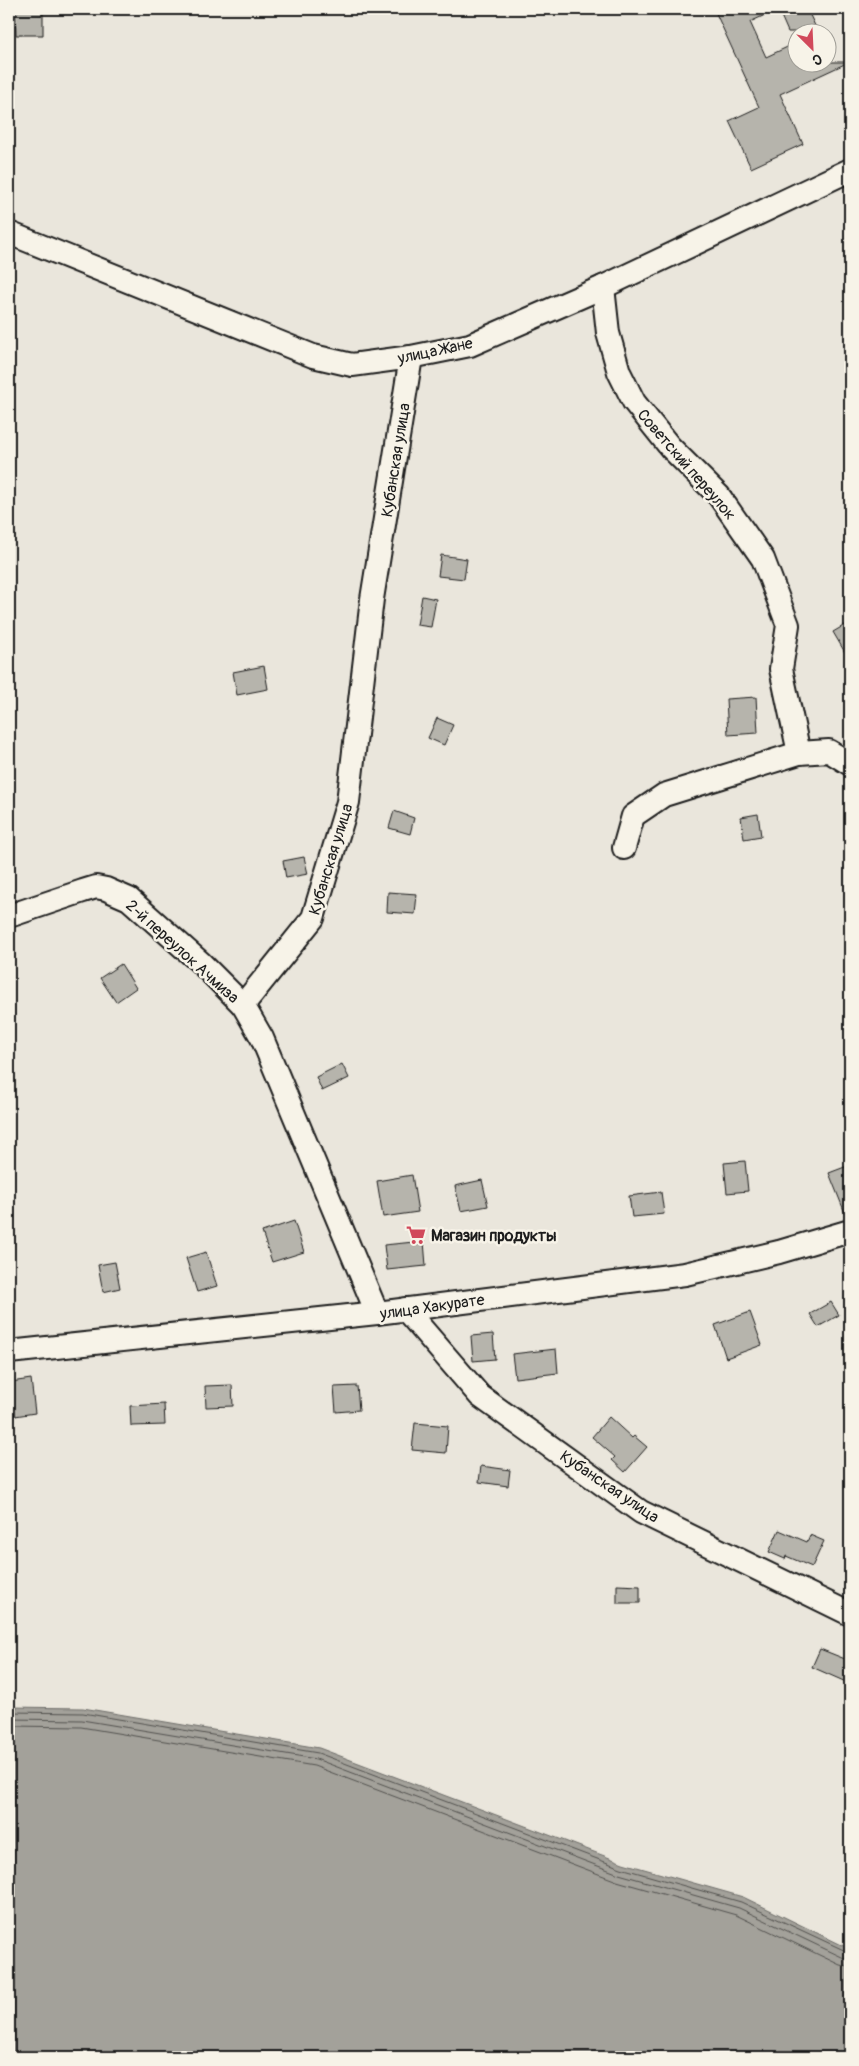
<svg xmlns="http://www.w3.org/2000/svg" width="859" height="2066" font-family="Pangolin,sans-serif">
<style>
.water{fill:#a3a19a;stroke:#6d6c68}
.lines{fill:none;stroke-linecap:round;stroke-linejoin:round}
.shore{stroke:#52514e;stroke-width:1}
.building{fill:#b6b4ac;stroke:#1c1c1c}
.minor-casing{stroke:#1c1c1c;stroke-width:26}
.minor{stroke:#f7f3e8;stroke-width:22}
.labels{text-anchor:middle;stroke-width:5;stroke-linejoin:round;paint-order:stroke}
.street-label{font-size:16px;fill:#1c1c1c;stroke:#f7f3e8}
.poi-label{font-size:16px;font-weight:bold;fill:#1c1c1c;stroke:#f7f3e8;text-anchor:start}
</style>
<rect width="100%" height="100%" fill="#eae6dc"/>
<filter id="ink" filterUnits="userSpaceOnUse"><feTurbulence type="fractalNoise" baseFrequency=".02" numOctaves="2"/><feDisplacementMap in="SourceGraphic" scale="10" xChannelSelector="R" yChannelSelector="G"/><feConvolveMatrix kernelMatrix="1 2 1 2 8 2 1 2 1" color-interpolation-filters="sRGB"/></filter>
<g filter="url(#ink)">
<polygon class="water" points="9,1707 83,1708 319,1748 623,1863 743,1897 850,1949 850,2057 9,2057"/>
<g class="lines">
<g class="shore">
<polyline points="9,1712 83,1713 318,1753 621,1868 741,1902 850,1953"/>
<polyline points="9,1719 82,1720 316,1759 619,1874 739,1908 844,1958 850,1959"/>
<polyline points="9,1726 81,1727 314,1766 617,1881 736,1915 840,1965 850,1967"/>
</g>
</g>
<g class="building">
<polygon points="15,9 43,9 43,35 16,35"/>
<polygon points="714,9 807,9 818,32 788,32 778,9 750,22 766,57 796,43 796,62 849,62 780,94 803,144 751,168 729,121 759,107"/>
<polygon points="441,555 467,559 464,579 438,576"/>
<polygon points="422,596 436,599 431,627 417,625"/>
<polygon points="850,622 850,661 833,632"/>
<polygon points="264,666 268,689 237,695 233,672"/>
<polygon points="756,697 758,733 728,735 726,699"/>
<polygon points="437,718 453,725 444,745 428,738"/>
<polygon points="394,811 414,818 410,834 389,828"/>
<polygon points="758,814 761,836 744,839 741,817"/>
<polygon points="304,857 308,874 286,878 283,861"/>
<polygon points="388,892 417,894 415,914 387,912"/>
<polygon points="121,964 136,988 116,1002 100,978"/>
<polygon points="342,1064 349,1078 322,1091 316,1077"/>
<polygon points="745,1161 748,1191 727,1193 724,1163"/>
<polygon points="850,1165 850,1218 847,1218 829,1173"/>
<polygon points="412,1175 418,1212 383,1217 377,1181"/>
<polygon points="482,1180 488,1206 461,1211 455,1186"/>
<polygon points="661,1192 664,1214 632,1217 629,1196"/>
<polygon points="294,1221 304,1252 272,1262 262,1232"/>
<polygon points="424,1241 426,1266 387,1270 384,1245"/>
<polygon points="206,1252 217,1286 197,1292 186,1258"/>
<polygon points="115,1262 120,1288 103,1292 98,1265"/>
<polygon points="831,1302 839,1315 818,1327 810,1314"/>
<polygon points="750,1312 762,1345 726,1358 715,1325"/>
<polygon points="493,1334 495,1359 473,1361 471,1336"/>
<polygon points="556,1349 558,1373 515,1378 512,1354"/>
<polygon points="31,1379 35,1413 15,1416 11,1382"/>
<polygon points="232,1385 233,1406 206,1407 205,1386"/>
<polygon points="357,1386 359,1410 336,1412 334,1387"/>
<polygon points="164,1404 165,1425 131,1426 130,1406"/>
<polygon points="609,1417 632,1438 634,1436 647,1447 625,1472 612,1460 615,1457 592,1437"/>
<polygon points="415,1423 448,1426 446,1453 412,1450"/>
<polygon points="481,1466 510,1470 508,1486 479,1482"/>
<polygon points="779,1530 807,1542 810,1535 824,1541 812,1567 786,1556 785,1559 769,1552"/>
<polygon points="617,1585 640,1586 640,1603 617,1603"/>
<polygon points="820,1649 850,1661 850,1672 846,1682 812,1667"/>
</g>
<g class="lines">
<defs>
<g id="minor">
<polyline points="9,233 313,356 352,365 411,357 470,345 603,287 850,170"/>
<polyline points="603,287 608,333 619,372 634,402 670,447 719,496 763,559 788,625 781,669 799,753"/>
<polyline points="624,848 633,816 664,795 799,753 829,751 850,764"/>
<polyline points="9,916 83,891 96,887 106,889 129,899 201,963 243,1005"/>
<polyline points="405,1309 480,1396 641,1512 850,1614"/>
<polyline points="377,1313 262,1038 243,1005 313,918 348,802 372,599 411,357"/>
<polyline points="9,1352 377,1313 685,1274 779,1252 850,1231"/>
</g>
</defs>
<use href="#minor" class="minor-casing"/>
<use href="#minor" class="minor"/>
</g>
</g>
<defs>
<symbol id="supermarket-bare" viewBox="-9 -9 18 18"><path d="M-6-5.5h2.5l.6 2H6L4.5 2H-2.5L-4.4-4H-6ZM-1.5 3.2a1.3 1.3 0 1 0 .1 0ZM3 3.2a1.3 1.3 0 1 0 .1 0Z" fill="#d1495b" stroke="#f7f3e8" stroke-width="2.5" paint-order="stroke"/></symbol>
</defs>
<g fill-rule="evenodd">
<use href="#supermarket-bare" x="402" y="1221" width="28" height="28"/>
</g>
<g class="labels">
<g class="street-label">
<text transform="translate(435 350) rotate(-12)" y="6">улица Жане</text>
<text transform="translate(395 460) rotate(-81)" y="6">Кубанская улица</text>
<text transform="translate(687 464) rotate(49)" y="6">Советский переулок</text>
<text transform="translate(330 859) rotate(-73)" y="6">Кубанская улица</text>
<text transform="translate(183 951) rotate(42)" y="6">2-й переулок Ачмиза</text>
<text transform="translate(432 1306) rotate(-8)" y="6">улица Хакурате</text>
<text transform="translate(610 1486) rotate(34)" y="6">Кубанская улица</text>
</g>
<g class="poi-label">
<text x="431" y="1241">Магазин продукты</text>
</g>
</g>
<rect width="859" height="2066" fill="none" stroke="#f7f3e8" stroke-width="30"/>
<rect x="15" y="15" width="829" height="2036" fill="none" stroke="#1c1c1c" stroke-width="2" filter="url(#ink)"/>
<g transform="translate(812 48) rotate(156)"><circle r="24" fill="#f7f3e8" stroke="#9f9d96"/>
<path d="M0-4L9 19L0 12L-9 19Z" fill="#d1495b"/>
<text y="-8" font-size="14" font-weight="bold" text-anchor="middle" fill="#1c1c1c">С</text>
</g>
</svg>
